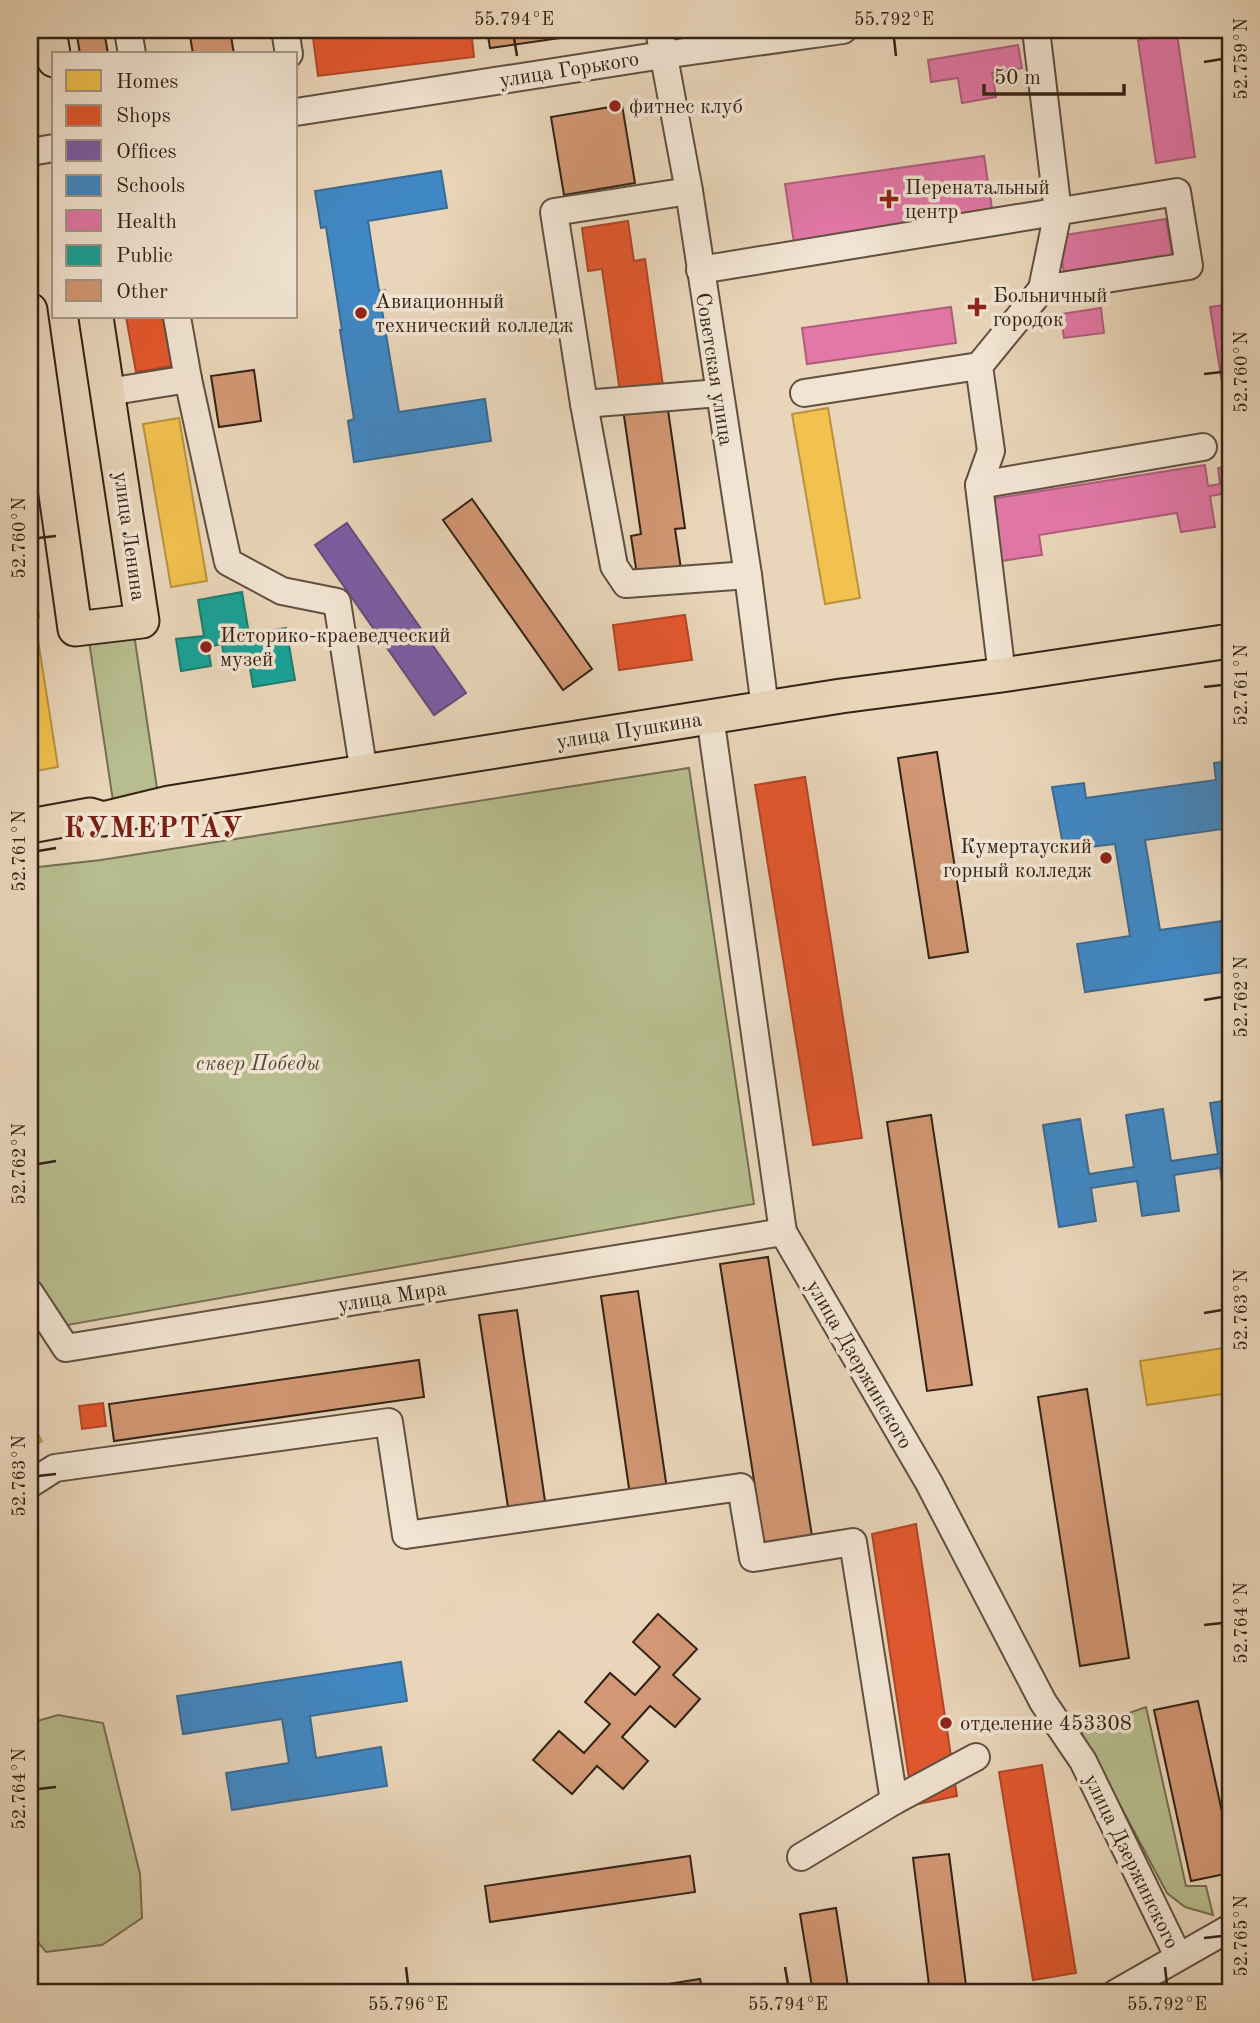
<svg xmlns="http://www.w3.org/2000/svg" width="1260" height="2023" font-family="'Old Standard TT',serif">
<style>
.green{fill:#b7bd8f;stroke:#757053;stroke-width:2}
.homes{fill:#f2c14e;stroke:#b9923e;stroke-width:2}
.shops{fill:#e4572e;stroke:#af4727;stroke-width:2}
.offices{fill:#7b5ea7;stroke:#654c7c;stroke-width:2}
.schools{fill:#3f88c5;stroke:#3b6a91;stroke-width:2}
.health{fill:#e377a8;stroke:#ae5e7c;stroke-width:2}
.public{fill:#17a398;stroke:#1f7d71;stroke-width:2}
.building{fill:#d29774;stroke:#332317;stroke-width:2}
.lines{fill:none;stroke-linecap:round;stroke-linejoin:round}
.minor-casing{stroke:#605040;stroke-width:30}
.major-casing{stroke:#332317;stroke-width:37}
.minor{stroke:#f1e4d2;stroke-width:26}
.major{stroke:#e9d5b9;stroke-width:33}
.ticks{fill:none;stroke:#332317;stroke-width:2.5}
.poi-dot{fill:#8f2418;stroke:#f1e4d2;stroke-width:2.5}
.labels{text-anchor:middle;stroke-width:7;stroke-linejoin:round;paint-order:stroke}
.street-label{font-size:21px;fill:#332317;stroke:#f1e4d2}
.poi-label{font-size:21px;fill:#332317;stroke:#f1e4d2;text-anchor:start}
.park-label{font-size:21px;font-style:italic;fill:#544a35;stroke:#f1e4d2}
.district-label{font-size:28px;font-weight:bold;letter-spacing:2px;fill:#7a1f14;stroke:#f1e4d2}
.neatline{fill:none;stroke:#332317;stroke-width:2.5}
.ticks-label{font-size:18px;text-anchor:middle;fill:#332317}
</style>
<rect width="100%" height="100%" fill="#e9d5b9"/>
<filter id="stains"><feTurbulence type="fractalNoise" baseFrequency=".00286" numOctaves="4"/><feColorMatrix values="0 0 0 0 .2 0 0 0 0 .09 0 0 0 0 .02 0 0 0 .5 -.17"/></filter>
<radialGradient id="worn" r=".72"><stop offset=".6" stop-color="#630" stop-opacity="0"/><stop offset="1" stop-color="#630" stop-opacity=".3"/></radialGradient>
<g class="green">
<polygon points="134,634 158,795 113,801 89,641"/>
<polygon points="689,768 754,1204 56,1327 30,1288 30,868 101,860"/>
<polygon points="1146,1707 1186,1886 1206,1886 1213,1915 1185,1907 1167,1893 1080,1730"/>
<polygon points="58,1715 103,1723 140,1874 142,1918 102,1945 46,1952 30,1932 30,1723"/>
</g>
<g class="homes">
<polygon points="828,408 860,598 825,604 792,414"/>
<polygon points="179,418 207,581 171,587 143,424"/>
<polygon points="30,561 39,617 30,619"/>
<polygon points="38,640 58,767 30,772 30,641"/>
<polygon points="1230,1347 1230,1393 1147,1405 1140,1361"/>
<polygon points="30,1422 42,1441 30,1449"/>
</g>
<g class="shops">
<polygon points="312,30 471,30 474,57 318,76"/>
<polygon points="628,221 634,261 645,259 663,386 620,392 602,269 588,271 582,228"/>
<polygon points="126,317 163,317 172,366 136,372"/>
<polygon points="685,615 692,660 619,670 613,625"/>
<polygon points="805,777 862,1138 813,1145 755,785"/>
<polygon points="103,1403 106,1426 82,1429 79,1406"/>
<polygon points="916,1524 957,1796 913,1805 872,1534"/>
<polygon points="1042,1765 1076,1973 1033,1980 999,1772"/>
</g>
<polygon class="offices" points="347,523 466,693 434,715 315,545"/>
<g class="schools">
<polygon points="441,171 447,208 368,221 379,291 385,290 387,303 381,304 399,412 485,399 491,441 354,462 348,421 354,419 340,330 342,330 326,227 321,228 315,191"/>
<polygon points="1230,761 1230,828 1145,840 1160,930 1230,920 1230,971 1085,992 1077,944 1130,936 1115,844 1064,850 1052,787 1084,783 1086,798 1216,780 1214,763"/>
<polygon points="1230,1100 1230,1203 1225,1204 1220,1168 1174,1175 1179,1211 1142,1216 1137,1181 1091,1188 1096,1221 1059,1227 1043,1125 1080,1119 1089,1174 1134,1167 1126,1115 1163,1109 1171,1161 1218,1154 1210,1103"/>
<polygon points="401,1662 407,1701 310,1716 316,1758 381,1747 387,1786 232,1810 226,1773 289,1763 282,1719 183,1734 177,1696"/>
</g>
<g class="health">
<polygon points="1177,34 1195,157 1156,163 1138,40"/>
<polygon points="1018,45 1022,68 992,73 996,97 962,103 958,78 931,82 928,60"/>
<polygon points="984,156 993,215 794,243 785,184"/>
<polygon points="1166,219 1172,255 1064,273 1058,236"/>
<polygon points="1230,304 1230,433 1210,307"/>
<polygon points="951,307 956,343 807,364 802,328"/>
<polygon points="1101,308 1104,333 1064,338 1061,314"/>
<polygon points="1205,465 1208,486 1220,484 1218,468 1230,466 1230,508 1224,509 1222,494 1210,496 1215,527 1181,532 1177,513 1039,535 1042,555 1001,561 991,499"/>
</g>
<polygon class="public" points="242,592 249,634 286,628 295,680 253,687 249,662 225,666 222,644 208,647 211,666 181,671 176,639 204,636 198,600"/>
<g class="building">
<polygon points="76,30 104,30 108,54 80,54"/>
<polygon points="189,30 230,30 234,54 193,54"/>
<polygon points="487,30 616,30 490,48"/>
<polygon points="622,105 635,183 564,195 551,117"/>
<polygon points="254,370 261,421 219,427 211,376"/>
<polygon points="667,403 685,528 675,529 681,569 637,575 631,536 641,534 623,409"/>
<polygon points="472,499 592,669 563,690 443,520"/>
<polygon points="937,752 968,952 929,958 898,758"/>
<polygon points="931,1115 972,1385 927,1391 887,1122"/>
<polygon points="768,1257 812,1536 764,1544 720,1264"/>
<polygon points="638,1291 667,1489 630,1495 601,1296"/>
<polygon points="517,1310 546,1508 509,1514 479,1315"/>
<polygon points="419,1360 424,1397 114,1441 109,1404"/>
<polygon points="1087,1389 1129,1658 1080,1666 1038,1397"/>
<polygon points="658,1614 697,1649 673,1675 700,1699 675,1727 650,1706 622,1737 648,1761 623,1789 597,1766 572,1794 533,1760 559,1731 584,1753 610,1724 585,1702 610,1673 635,1695 660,1667 633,1642"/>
<polygon points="1198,1701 1230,1849 1230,1873 1191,1881 1154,1710"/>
<polygon points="949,1854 967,1993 930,1993 913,1858"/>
<polygon points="690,1856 695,1892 490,1922 485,1886"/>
<polygon points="836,1908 849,1993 813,1993 800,1914"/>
<polygon points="700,1979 703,1993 613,1993"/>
</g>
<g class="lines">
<defs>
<g id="minor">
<polyline points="128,30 132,54"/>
<polyline points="285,30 289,54"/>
<polyline points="659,30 689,191 748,575 765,708"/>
<polyline points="296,112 663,55 843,30"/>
<polyline points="30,152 54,148"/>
<polyline points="689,191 554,212 584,404 719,393"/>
<polyline points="700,270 1177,192 1189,266 1042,289 1058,212 1036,30"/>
<polyline points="177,317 188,379 228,562 282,591 337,602 364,773"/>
<polyline points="108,392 188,379"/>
<polyline points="804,393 979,366"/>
<polyline points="584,404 614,566 626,584 748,575"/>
<polyline points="979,485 1203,447"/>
<polyline points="1002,675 979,485 991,451 979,366 1042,289"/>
<polyline points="710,716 783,1232 929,1483 1043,1702 1083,1761 1178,1956"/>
<polyline points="30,1293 66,1348 783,1232"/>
<polyline points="30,1484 55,1468 389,1422 406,1535 741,1487 753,1558 853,1542 894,1801"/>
<polyline points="801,1857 894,1801 976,1757"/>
<polyline points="1116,1993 1230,1928"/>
</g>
<g id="major">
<polyline points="49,30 54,60"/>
<polyline points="30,310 75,629 142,621 96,317"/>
<polyline points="30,826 90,815 103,819 169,803 841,696 1002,675 1230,641"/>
</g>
</defs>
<use href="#minor" class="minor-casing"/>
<use href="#major" class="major-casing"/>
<use href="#minor" class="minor"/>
<use href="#major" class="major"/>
</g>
<path class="ticks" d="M 514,38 L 517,56M 894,38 L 896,56M 1204,62 L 1222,59M 1204,374 L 1222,372M 38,538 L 56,536M 1204,687 L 1222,685M 38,851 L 56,848M 1204,1000 L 1222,997M 38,1164 L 56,1161M 1204,1313 L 1222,1310M 38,1476 L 56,1474M 1204,1625 L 1222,1623M 38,1789 L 56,1787M 1204,1938 L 1222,1936M 406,1967 L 408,1984M 785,1967 L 788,1984M 1165,1967 L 1167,1984"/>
<g class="poi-dot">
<circle cx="615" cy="106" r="7"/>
<path d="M885.5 188.5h7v7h7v7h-7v7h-7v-7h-7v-7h7z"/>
<path d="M973.5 296.5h7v7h7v7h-7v7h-7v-7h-7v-7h7z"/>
<circle cx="361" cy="313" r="7"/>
<circle cx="206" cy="647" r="7"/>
<circle cx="1106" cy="858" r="7"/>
<circle cx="946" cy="1723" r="7"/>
</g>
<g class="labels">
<g class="street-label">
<text transform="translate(569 69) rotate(-9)" y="7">улица Горького</text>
<text transform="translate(715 369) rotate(81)" y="7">Советская улица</text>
<text transform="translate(130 536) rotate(82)" y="7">улица Ленина</text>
<text transform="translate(629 730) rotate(-9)" y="7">улица Пушкина</text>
<text transform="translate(392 1296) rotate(-9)" y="7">улица Мира</text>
<text transform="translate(860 1364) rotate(60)" y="7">улица Дзержинского</text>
<text transform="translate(1132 1861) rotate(64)" y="7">улица Дзержинского</text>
</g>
<g class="poi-label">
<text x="629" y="113">фитнес клуб</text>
<text x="905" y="194">Перенатальный<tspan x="905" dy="24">центр</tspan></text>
<text x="993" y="302">Больничный<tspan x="993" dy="24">городок</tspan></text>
<text x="375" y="308">Авиационный<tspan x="375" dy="24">технический колледж</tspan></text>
<text x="220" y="642">Историко-краеведческий<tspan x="220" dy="24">музей</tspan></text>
<text x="1092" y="853" text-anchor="end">Кумертауский<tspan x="1092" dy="24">горный колледж</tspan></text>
<text x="960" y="1730">отделение 453308</text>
</g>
<g class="park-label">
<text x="258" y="1070">сквер Победы</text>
</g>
<g class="district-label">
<text x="154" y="837">КУМЕРТАУ</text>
</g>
</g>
<rect width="1260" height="2023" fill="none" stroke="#e9d5b9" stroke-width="77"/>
<rect x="52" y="52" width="245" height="266" fill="#f1e4d2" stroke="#a59787" stroke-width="2"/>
<rect x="66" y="70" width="35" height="21" fill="#f2c14e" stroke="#a59787" stroke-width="2"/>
<text x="116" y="88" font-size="21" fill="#332317">Homes</text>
<rect x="66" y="105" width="35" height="21" fill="#e4572e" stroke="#a59787" stroke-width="2"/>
<text x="116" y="122" font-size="21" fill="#332317">Shops</text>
<rect x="66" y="140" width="35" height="21" fill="#7b5ea7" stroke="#a59787" stroke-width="2"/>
<text x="116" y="158" font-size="21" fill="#332317">Offices</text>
<rect x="66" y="175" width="35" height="21" fill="#3f88c5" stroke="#a59787" stroke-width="2"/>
<text x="116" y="192" font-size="21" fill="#332317">Schools</text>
<rect x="66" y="210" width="35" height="21" fill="#e377a8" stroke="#a59787" stroke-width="2"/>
<text x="116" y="228" font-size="21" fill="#332317">Health</text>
<rect x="66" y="245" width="35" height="21" fill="#17a398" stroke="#a59787" stroke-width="2"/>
<text x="116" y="262" font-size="21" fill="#332317">Public</text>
<rect x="66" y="280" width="35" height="21" fill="#d29774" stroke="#a59787" stroke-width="2"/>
<text x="116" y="298" font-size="21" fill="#332317">Other</text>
<path d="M984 84v10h140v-10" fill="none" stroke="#332317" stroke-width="3.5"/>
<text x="994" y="84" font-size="21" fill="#332317" stroke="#f1e4d2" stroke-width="5" paint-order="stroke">50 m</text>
<rect x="38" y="38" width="1184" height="1946" class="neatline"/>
<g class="ticks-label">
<text x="514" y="25">55.794°E</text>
<text x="894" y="25">55.792°E</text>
<text transform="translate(1241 59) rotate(-90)" y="6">52.759°N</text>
<text transform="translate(1241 372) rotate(-90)" y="6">52.760°N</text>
<text transform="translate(19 538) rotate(-90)" y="6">52.760°N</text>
<text transform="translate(1241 685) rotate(-90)" y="6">52.761°N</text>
<text transform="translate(19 851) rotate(-90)" y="6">52.761°N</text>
<text transform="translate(1241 997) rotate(-90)" y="6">52.762°N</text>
<text transform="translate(19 1164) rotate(-90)" y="6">52.762°N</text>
<text transform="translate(1241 1310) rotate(-90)" y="6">52.763°N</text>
<text transform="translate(19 1476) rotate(-90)" y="6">52.763°N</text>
<text transform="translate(1241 1623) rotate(-90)" y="6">52.764°N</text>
<text transform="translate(19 1789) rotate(-90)" y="6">52.764°N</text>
<text transform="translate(1241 1936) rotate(-90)" y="6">52.765°N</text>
<text x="408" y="2010">55.796°E</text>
<text x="788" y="2010">55.794°E</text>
<text x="1167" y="2010">55.792°E</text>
</g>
<rect width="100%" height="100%" filter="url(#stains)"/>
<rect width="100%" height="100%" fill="url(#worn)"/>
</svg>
